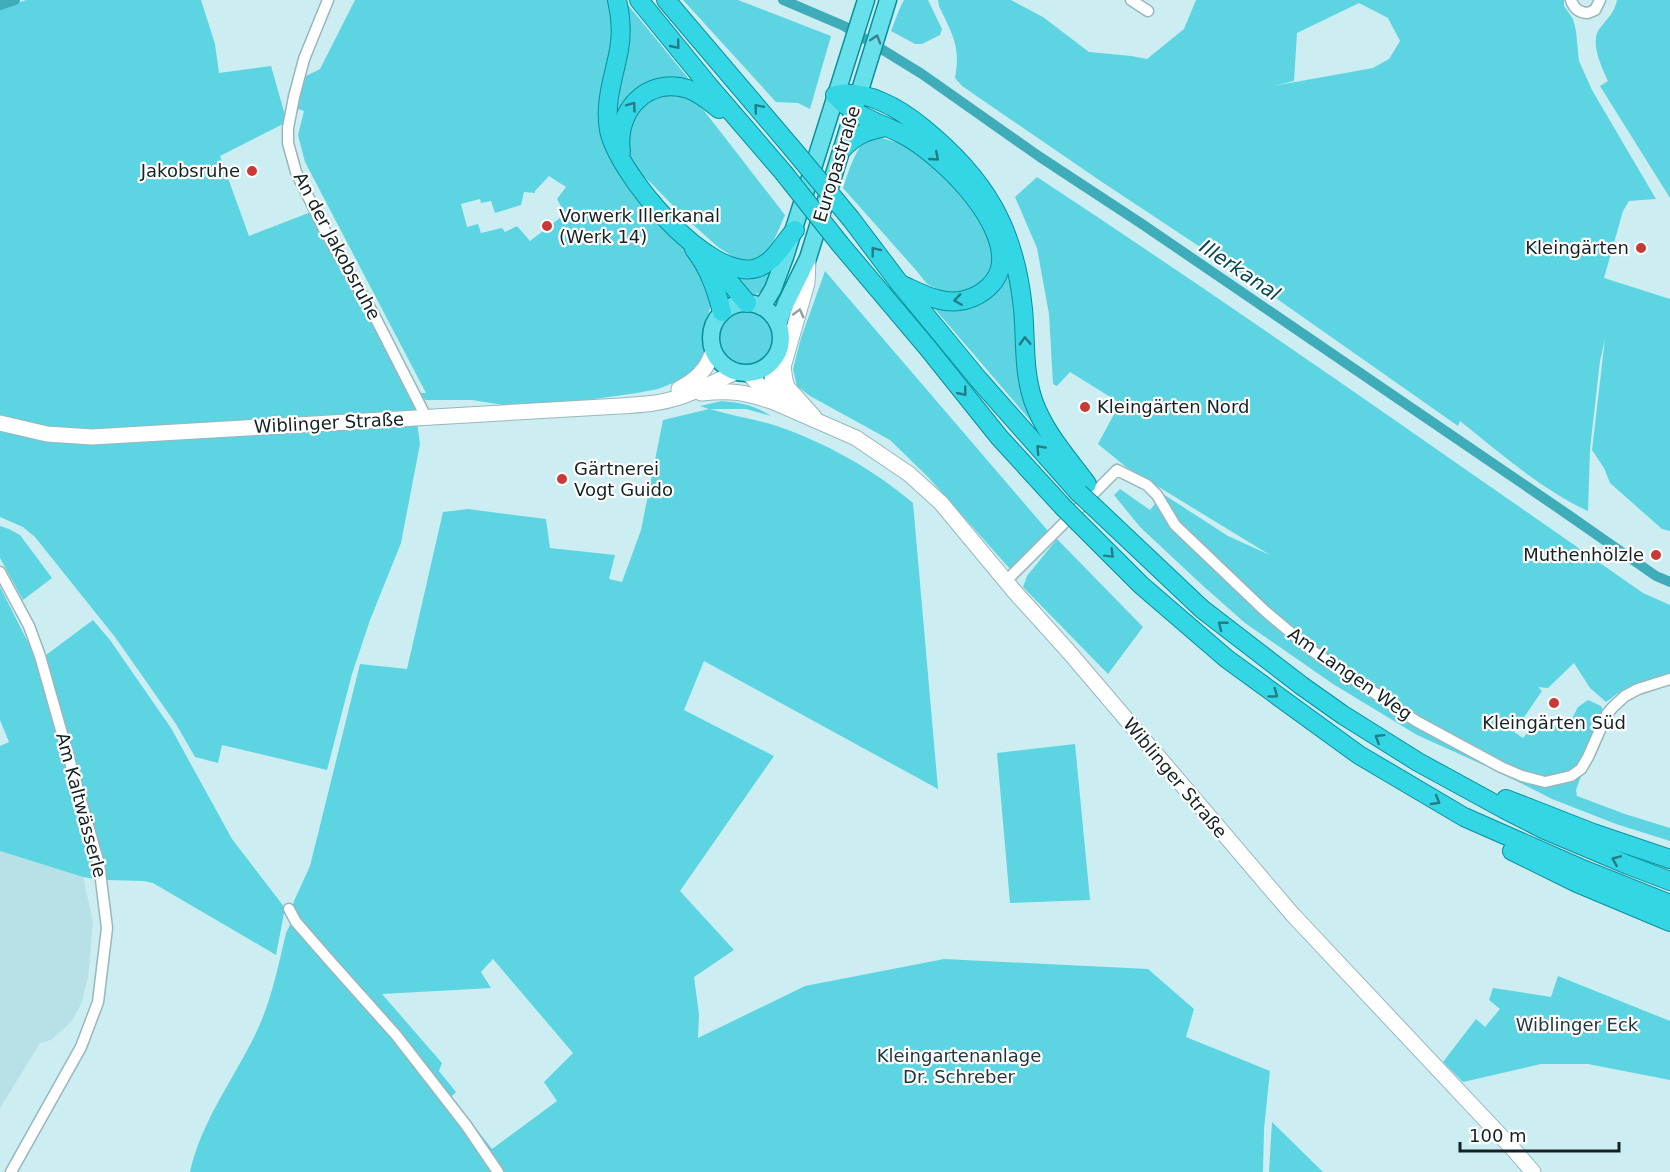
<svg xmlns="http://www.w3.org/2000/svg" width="1670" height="1172" font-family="'DejaVu Sans',sans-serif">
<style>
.built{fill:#b7e1e7}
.green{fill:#5dd4e2;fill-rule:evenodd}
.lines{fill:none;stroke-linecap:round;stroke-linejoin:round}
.canal{stroke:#3facb9;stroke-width:10}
.minor-casing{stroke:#97b7bc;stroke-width:13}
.secondary-casing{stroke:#97b7bc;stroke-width:17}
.primary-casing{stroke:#07909c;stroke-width:19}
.trunk-casing{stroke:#07909c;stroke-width:20}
.minor{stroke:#fff;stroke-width:10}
.secondary{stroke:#fff;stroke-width:15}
.primary{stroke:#66e0eb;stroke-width:16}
.trunk{stroke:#33d6e4;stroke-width:18}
.trunk-bridge-casing{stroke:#07909c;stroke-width:20;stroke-linecap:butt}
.trunk-bridge{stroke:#33d6e4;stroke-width:18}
.oneway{stroke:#3e8187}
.oneway2{stroke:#247c84}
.oneway3{stroke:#969c9c}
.poi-dot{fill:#c93a36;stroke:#fff;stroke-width:2}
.labels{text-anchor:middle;stroke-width:4.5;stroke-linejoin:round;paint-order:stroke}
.street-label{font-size:18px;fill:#152223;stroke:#fff}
.poi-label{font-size:18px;fill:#152223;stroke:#fff;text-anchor:end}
.park-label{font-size:18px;fill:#20383b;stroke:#fff}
.water-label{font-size:20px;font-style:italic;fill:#03474e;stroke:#fff}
</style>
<rect width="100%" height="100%" fill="#cceef2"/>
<polygon class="built" points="0,851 83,877 93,922 88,978 81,1004 71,1022 51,1040 40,1043 0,1108"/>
<g class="green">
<polygon points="26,0 201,0 215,44 219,73 271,66 287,122 220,156 249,236 311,212 355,287 415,406 420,444 401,543 370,620 352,674 327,770 222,745 218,763 195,757 176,724 115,637 35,537 23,527 0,517 0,9"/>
<path d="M 355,0 L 609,0 L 612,7 L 612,160 L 622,178 L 638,199 L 691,255 L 701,273 L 711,304 L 702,337 L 705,351 L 701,360 L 693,370 L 681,380 L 658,389 L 637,393 L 559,404 L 503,405 L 472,400 L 425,400 L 420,393 L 426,393 L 305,162 L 298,135 L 304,111 L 295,108 L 306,76 L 320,69 ZM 549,176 L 566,187 L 557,199 L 565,214 L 530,241 L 517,226 L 505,232 L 502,228 L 481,233 L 478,224 L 467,227 L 461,204 L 480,199 L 481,203 L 491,201 L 495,213 L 521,205 L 524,192 L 535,193 L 535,191 Z"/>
<polygon points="624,0 688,78 686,83 615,118"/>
<polygon points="683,0 738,0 831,36 810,109 798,103 776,102"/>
<polygon points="904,0 928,0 942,29 940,35 922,44 915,44 891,31 899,10"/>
<path d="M 938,0 L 1011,0 L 1043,17 L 1089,52 L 1131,56 L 1147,59 L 1184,29 L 1196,0 L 1564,0 L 1564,6 L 1573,19 L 1576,31 L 1579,61 L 1592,90 L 1656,199 L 1629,201 L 1623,211 L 1604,278 L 1670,299 L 1670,531 L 1662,529 L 1610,483 L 1604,468 L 1592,450 L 1605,339 L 1600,361 L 1590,449 L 1588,511 C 1543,491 1499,452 1460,421 L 1458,426 L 1253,282 L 1102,182 L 962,86 L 955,78 C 961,46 952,34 939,6 ZM 1359,3 L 1388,18 L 1400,41 L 1389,59 L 1373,68 L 1273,86 L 1294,81 L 1297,33 Z"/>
<path d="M 1617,0 L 1670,0 L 1670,198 L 1600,86 L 1608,81 C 1602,68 1589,41 1600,28 C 1607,19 1615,12 1617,0 Z"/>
<polygon points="672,92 695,99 785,215 768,254 763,259 738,260 718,247 681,214 651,183 638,172 629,155 626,138 631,116 643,103"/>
<path d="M 882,138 L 905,145 L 928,158 L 983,217 L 995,259 L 987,278 L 968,292 L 944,292 L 927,284 L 915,269 L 843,188 C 847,176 856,146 867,140 C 871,138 878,138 882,138 Z"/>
<path d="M 1037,177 C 1242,312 1442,453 1643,593 L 1670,605 L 1670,674 L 1624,689 L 1606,702 L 1590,688 L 1574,663 L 1548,688 L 1538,687 L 1542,691 L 1514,732 L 1523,738 L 1537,720 L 1566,730 L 1578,707 L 1588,700 L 1601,706 L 1604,712 L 1576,790 L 1577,796 L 1625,814 L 1670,828 L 1670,841 L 1616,824 L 1552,799 L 1499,772 L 1417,735 L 1333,684 L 1245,623 L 1201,584 L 1140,527 L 1114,495 L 1120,489 L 1150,510 L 1163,494 L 1228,536 L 1270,555 L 1126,467 L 1098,444 L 1120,403 L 1070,372 L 1057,386 L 1053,384 L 1049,314 L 1037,248 L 1015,197 Z"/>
<path d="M 780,259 C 772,276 769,298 746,294 L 730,270 Z"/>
<polygon points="1008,260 1036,427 934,308 935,304 957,306"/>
<polygon points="825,271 1048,531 1010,569 928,477 890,440 810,396 797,386 793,369 801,338"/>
<circle cx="745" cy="338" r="28"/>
<path d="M 722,401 C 742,403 754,405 771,416 L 746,409 L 710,409 C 732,416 756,419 777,426 C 826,443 873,469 913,503 L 938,789 L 704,661 L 684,710 L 774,756 L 680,891 L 734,950 L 694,977 L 699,1014 L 698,1038 L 805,986 L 944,959 L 1148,969 L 1194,1009 L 1186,1037 L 1270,1071 L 1264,1129 L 1263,1172 L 501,1172 L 297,920 L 292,909 L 294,901 L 310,866 L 360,664 L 407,669 L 443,512 L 468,509 L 546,519 L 550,548 L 615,555 L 609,579 L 622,582 L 641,530 L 663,420 L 709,409 L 700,406 ZM 493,959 L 573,1053 L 544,1082 L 557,1101 L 492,1149 L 451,1097 L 456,1092 L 439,1071 L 442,1063 L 382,994 L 491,988 L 481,972 Z"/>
<polygon points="0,526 9,529 20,535 52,578 23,600 0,558"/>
<polygon points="1057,539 1143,627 1108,674 1023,587 1027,576"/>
<polygon points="0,587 34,654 86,838 95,879 83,877 0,851 0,746 9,742 0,720"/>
<polygon points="93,620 110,640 171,728 232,839 285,908 276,955 153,883 144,881 107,880 104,861 46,655"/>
<polygon points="1075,744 1090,900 1010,903 997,753"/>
<path d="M 294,923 L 394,1037 L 495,1172 L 190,1172 C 201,1122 233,1080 255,1035 C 271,1003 278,967 286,933 L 290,925 Z"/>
<polygon points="1558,976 1670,1021 1670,1080 1588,1064 1541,1064 1463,1082 1443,1062 1476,1019 1485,1027 1500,1009 1489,1000 1493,988 1551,997"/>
<polygon points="1272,1122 1323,1172 1269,1172"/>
</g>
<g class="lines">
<g class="canal">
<polyline points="783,0 844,26 922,74 1040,157 1142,224 1567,514 1656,576 1670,582"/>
<polyline points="0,5 15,0"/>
</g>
<defs>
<g id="minor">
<polyline points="328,0 304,59 294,97 288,128 288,143 296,172 325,231 374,315 426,417"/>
<polyline points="1131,0 1148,11"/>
<path d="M 1571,0 C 1574,9 1580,13 1588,13 L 1595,10 L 1600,0"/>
<polyline points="0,572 29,626 40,656 99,864 107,928 98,1002 81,1047 11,1172"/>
<polyline points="1006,581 1117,470 1147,485 1157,495 1175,525 1265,611 1314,652 1416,721 1501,767 1522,776 1545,782 1571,776 1581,769 1588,757 1607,714 1613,707 1625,696 1638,689 1670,679"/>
<polyline points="289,909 296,922 330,961 396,1035 466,1125 498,1172"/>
</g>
<g id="secondary">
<polyline points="808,259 807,283 783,367 785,380 787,387 814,417"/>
<path d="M 772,361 C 770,380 774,387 786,402"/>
<polyline points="748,373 776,403 856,438 909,474 941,503 1014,591 1069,652 1293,915 1514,1150 1533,1172"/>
<path d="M 679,389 C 696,380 707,370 713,351"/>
<path d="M 701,393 C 733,390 744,392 774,402"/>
<path d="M 0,423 L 47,434 L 92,437 L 620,406 C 638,405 658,404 676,398 C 697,392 716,381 736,372"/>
</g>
<g id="primary">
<circle cx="746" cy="338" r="35"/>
<polyline points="762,307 773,289 785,257 866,0"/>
<polyline points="778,324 786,303 808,258 888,0"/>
</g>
<g id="trunk">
<path d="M 617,0 C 621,16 622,33 619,50 C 614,77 604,102 609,130 C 617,173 709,283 757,268 C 775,262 783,243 795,230"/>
<polyline points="639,0 709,86 783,172"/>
<polyline points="666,0 791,147"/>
<path d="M 842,149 C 858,134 865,131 886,127"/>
<path d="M 621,152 C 615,112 646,76 688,89 C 700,93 710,102 719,109"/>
<polyline points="851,219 900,284 979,380 1079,493"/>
<polyline points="840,244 927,347 999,437 1064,508"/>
<path d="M 694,249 C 709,268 716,289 722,312"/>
<polyline points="711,260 747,303"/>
<path d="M 900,284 C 921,293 942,306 965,300 C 983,295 999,282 1001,263 C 1005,217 939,153 902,134 C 878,122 853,116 835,95 C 866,89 899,108 922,127 C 985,178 1015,228 1023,309 C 1026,340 1023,370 1033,400 C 1044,432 1067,457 1087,484"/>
<polyline points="1093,506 1202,609 1302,686 1343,715 1418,762 1504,809 1545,830 1628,865 1670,881"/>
<polyline points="1079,523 1141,585 1227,659 1359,755 1464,817 1580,868 1670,904"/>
<polyline points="1506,799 1593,833 1670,859"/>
<polyline points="1512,851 1577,883 1670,922"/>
</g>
</defs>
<use href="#minor" class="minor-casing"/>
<use href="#secondary" class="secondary-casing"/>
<use href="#primary" class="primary-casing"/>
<use href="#trunk" class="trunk-casing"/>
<use href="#minor" class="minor"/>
<use href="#secondary" class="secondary"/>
<use href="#primary" class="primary"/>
<use href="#trunk" class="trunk"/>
<defs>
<g id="trunk-bridge">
<polyline points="791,147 851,219"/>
<polyline points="783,172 840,244"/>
<polyline points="1079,493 1093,506"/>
<polyline points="1064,508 1079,523"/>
</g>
</defs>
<use href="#trunk-bridge" class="trunk-bridge-casing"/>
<use href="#trunk-bridge" class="trunk-bridge"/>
</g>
<defs><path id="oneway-chevron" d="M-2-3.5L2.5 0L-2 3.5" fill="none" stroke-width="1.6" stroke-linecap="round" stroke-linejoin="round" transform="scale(1.5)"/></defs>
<use class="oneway" href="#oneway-chevron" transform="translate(876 39) rotate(-73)"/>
<g class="oneway2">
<use href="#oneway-chevron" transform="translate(676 45) rotate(51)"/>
<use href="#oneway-chevron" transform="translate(632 106) rotate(-54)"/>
<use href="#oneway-chevron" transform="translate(758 108) rotate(-130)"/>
<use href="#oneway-chevron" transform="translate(935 157) rotate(41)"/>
<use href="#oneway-chevron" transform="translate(875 251) rotate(-128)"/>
<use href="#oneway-chevron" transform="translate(958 300) rotate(172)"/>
<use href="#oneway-chevron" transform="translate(1025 341) rotate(-92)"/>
<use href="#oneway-chevron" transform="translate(963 392) rotate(51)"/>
<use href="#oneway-chevron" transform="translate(1040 449) rotate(-133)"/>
<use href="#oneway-chevron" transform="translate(1110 554) rotate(45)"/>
<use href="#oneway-chevron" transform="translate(1222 625) rotate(-142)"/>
<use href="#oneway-chevron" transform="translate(1274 694) rotate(36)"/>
<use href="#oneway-chevron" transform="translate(1379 738) rotate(-148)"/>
<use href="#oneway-chevron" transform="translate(1436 801) rotate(30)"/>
<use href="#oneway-chevron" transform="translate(1616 860) rotate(-157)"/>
</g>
<use class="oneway3" href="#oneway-chevron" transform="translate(799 313) rotate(-75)"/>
<g class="poi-dot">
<circle cx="252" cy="171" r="6"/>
<circle cx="547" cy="226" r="6"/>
<circle cx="1641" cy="248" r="6"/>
<circle cx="1085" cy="407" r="6"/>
<circle cx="562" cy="479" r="6"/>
<circle cx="1656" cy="555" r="6"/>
<circle cx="1554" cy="703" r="6"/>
</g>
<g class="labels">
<g class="street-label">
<text transform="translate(837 164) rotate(-73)" y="6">Europastraße</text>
<text transform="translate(337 246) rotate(62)" y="6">An der Jakobsruhe</text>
<text transform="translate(329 423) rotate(-3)" y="6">Wiblinger Straße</text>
<text transform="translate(1350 674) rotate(35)" y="6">Am Langen Weg</text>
<text transform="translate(1175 778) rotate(50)" y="6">Wiblinger Straße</text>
<text transform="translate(81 805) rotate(75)" y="6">Am Kaltwässerle</text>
</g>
<g class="poi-label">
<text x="240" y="177">Jakobsruhe</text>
<text x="559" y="222" text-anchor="start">Vorwerk Illerkanal<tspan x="559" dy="21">(Werk 14)</tspan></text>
<text x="1629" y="254">Kleingärten</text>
<text x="1097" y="413" text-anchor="start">Kleingärten Nord</text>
<text x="574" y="475" text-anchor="start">Gärtnerei<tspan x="574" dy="21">Vogt Guido</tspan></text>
<text x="1644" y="561">Muthenhölzle</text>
<text x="1554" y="729" text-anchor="middle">Kleingärten Süd</text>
</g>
<g class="park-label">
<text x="1577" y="1031">Wiblinger Eck</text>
<text x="959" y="1062">Kleingartenanlage<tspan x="959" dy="21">Dr. Schreber</tspan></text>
</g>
<g class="water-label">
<text transform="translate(1240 270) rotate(34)" y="7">Illerkanal</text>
</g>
</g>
<path d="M1460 1142v9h159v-9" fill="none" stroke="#152223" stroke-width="3"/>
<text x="1469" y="1142" font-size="18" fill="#152223" stroke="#ffffff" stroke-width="4.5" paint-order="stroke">100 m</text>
</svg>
